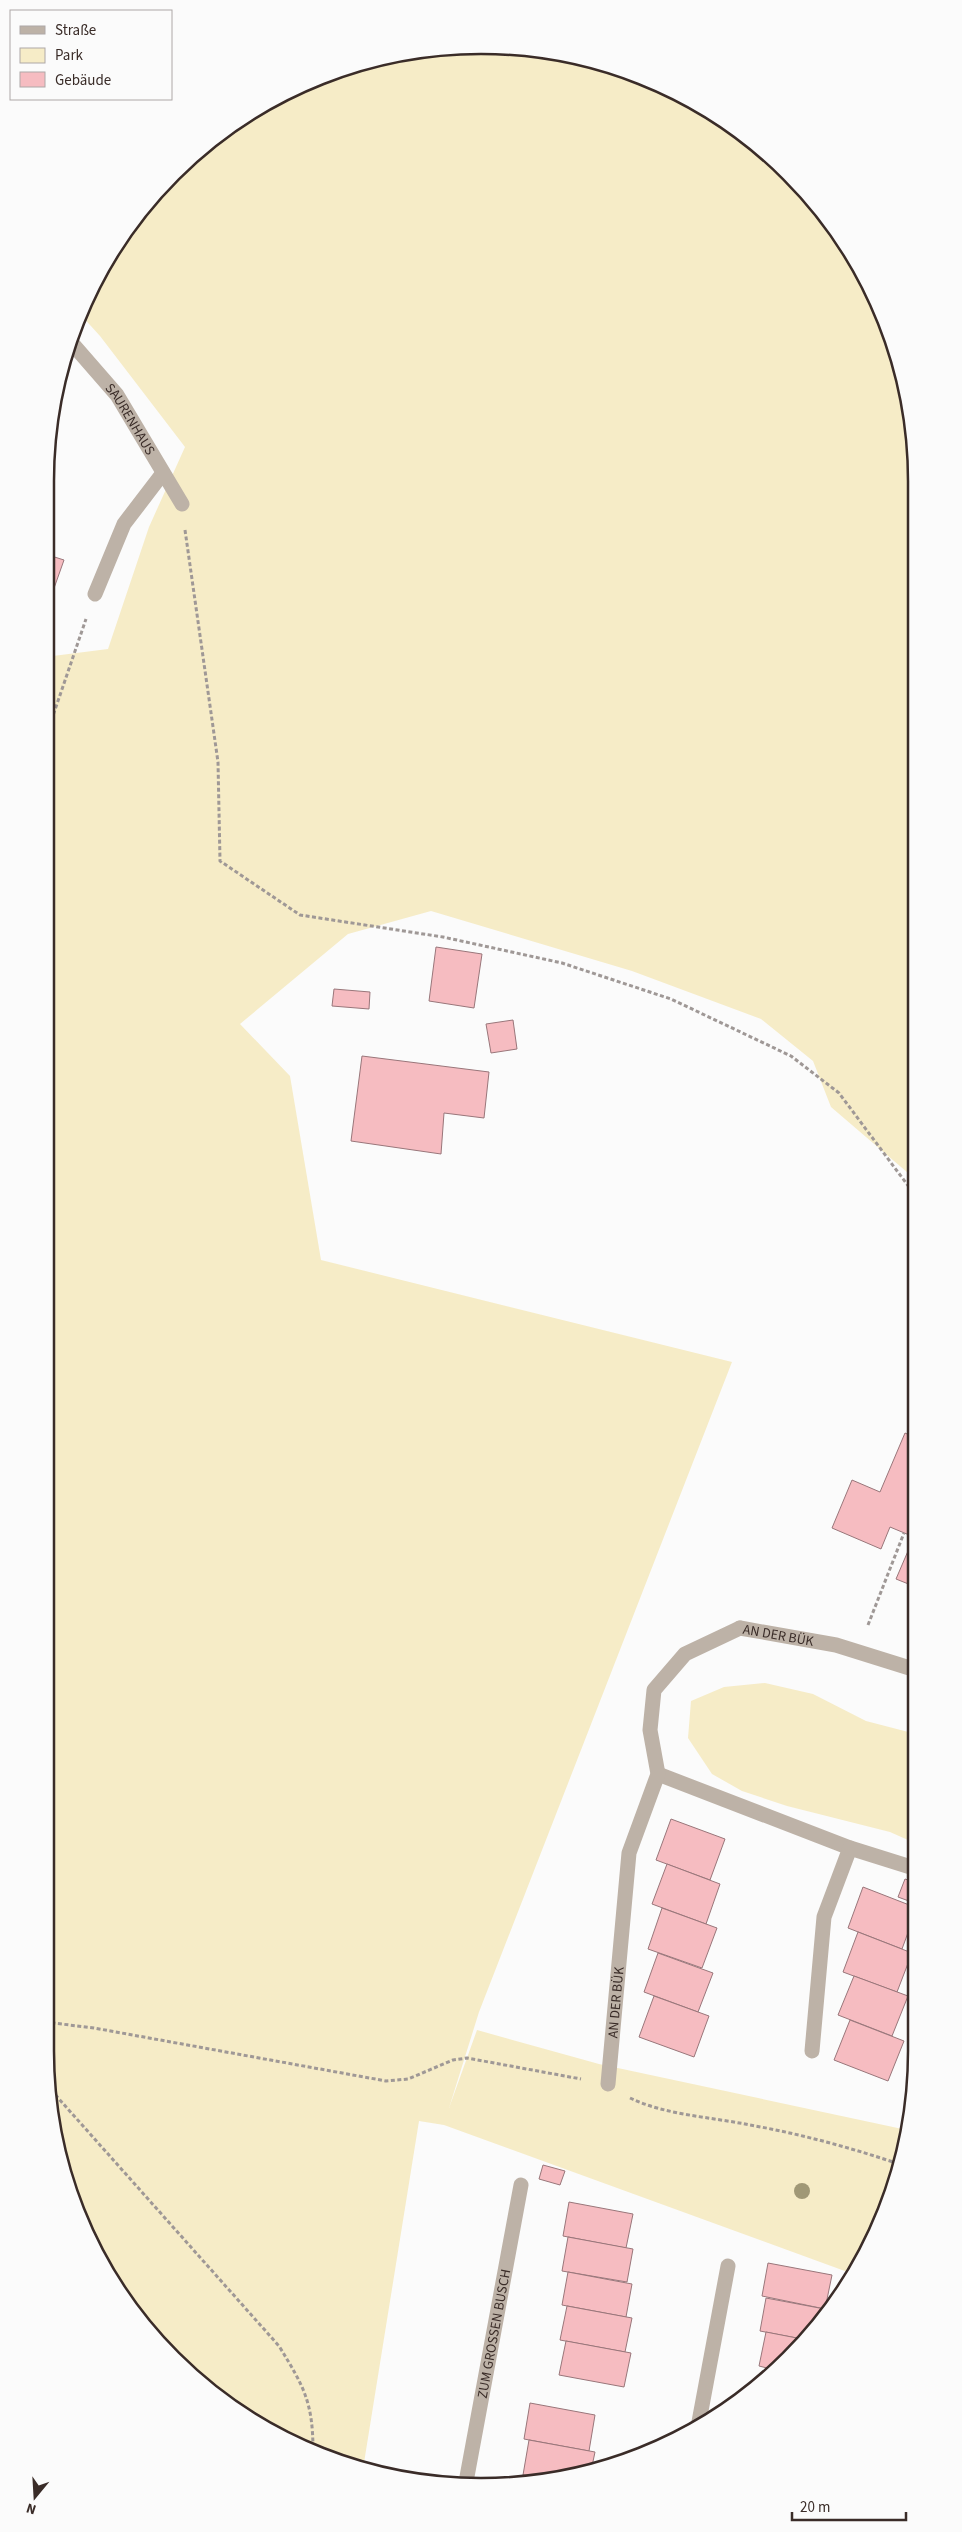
<svg xmlns="http://www.w3.org/2000/svg" width="962" height="2532" font-family="'Source Sans 3',sans-serif">
<style>
.green{fill:#f6ecc7}
.building{fill:#f6bcc1;stroke:#99767a}
.lines{fill:none;stroke-linecap:round;stroke-linejoin:round}
.path{stroke:#9f9896;stroke-width:3;stroke-dasharray:4 2.5;stroke-linecap:butt}
.lane{stroke:#bdb2a7;stroke-width:15}
.street{stroke:#bdb2a7;stroke-width:15}
.tree{fill:#a09876}
.labels{text-anchor:middle;stroke-width:4;stroke-linejoin:round;paint-order:stroke}
.street-label{font-size:14px;fill:#3a2c28;stroke:#fbfbfb}
.rim{fill:none;stroke:#3a2c28;stroke-width:2.5}
</style>
<rect width="100%" height="100%" fill="#fbfbfb"/>
<g class="green">
<path d="M 510,46 L 594,60 L 723,118 L 809,194 L 872,288 L 913,424 L 915,1179 L 831,1107 L 813,1061 L 761,1019 L 632,971 L 431,911 L 348,934 L 240,1024 L 290,1076 L 321,1260 L 732,1362 L 479,2012 L 449,2108 L 477,2030 L 599,2064 L 907,2130 C 900,2181 880,2230 853,2274 L 444,2125 L 419,2121 L 363,2469 L 341,2464 L 263,2429 L 153,2338 L 103,2269 L 68,2191 L 45,2051 L 45,657 L 108,649 L 149,527 L 185,447 L 100,336 L 80,314 L 90,288 L 135,215 L 194,153 L 263,103 L 341,68 L 424,49 Z"/>
<polygon points="765,1683 813,1694 866,1721 916,1734 917,1844 890,1832 787,1806 742,1791 712,1774 688,1738 691,1701 724,1687"/>
</g>
<g class="building">
<polygon points="45,554 64,560 47,608 45,607"/>
<polygon points="436,947 482,954 474,1008 429,1001"/>
<polygon points="334,989 370,992 369,1009 332,1006"/>
<polygon points="513,1020 517,1049 491,1053 486,1024"/>
<polygon points="362,1056 489,1072 484,1118 444,1113 441,1154 351,1141"/>
<polygon points="905,1433 916,1438 916,1587 896,1579 914,1537 890,1527 881,1549 832,1528 852,1480 880,1492"/>
<polygon points="671,1819 725,1839 710,1880 656,1860"/>
<polygon points="667,1864 720,1884 706,1924 652,1904"/>
<polygon points="905,1879 917,1883 917,1904 898,1897"/>
<polygon points="863,1887 917,1908 902,1949 848,1928"/>
<polygon points="662,1908 717,1928 702,1968 648,1949"/>
<polygon points="858,1932 912,1953 897,1992 843,1972"/>
<polygon points="658,1953 713,1973 698,2012 644,1992"/>
<polygon points="854,1976 908,1996 892,2036 838,2015"/>
<polygon points="654,1996 709,2016 694,2057 639,2037"/>
<polygon points="850,2020 904,2041 888,2081 834,2060"/>
<polygon points="543,2165 565,2171 560,2185 539,2179"/>
<polygon points="569,2202 633,2214 626,2248 563,2236"/>
<polygon points="568,2237 633,2249 627,2282 562,2271"/>
<polygon points="768,2263 832,2275 825,2309 762,2296"/>
<polygon points="568,2272 632,2284 626,2317 562,2305"/>
<polygon points="766,2298 830,2310 830,2312 802,2339 760,2331"/>
<polygon points="567,2306 632,2318 625,2352 560,2340"/>
<polygon points="766,2332 802,2339 771,2369 759,2366"/>
<polygon points="566,2341 631,2353 624,2387 559,2375"/>
<polygon points="530,2403 595,2415 589,2451 524,2439"/>
<polygon points="529,2440 595,2452 591,2471 566,2479 545,2479 523,2475"/>
</g>
<g class="lines">
<g class="path">
<polyline points="185,530 218,762 220,861 300,915 443,937 562,963 671,999 791,1056 839,1093 915,1195"/>
<polyline points="45,739 86,619"/>
<polyline points="868,1625 904,1533"/>
<polyline points="45,2022 94,2028 386,2081 408,2079 453,2060 467,2058 581,2079"/>
<path d="M 51,2090 L 279,2346 C 304,2387 313,2402 313,2451"/>
<path d="M 630,2098 C 665,2115 711,2117 750,2125 C 801,2134 852,2148 902,2165"/>
</g>
<g class="lane">
<polyline points="95,594 124,524 163,473"/>
<polyline points="658,1774 850,1848"/>
<polyline points="812,2051 824,1917 850,1848 917,1869"/>
<path id="s1" d="M 608,2084 L 629,1853 L 658,1774 L 650,1730 L 654,1690 L 685,1654 L 740,1628"/>
<polyline points="698,2427 728,2266"/>
<path id="s2" d="M 466,2482 L 521,2185"/>
</g>
<g class="street">
<path id="s3" d="M 70,341 L 117,395 L 182,504"/>
<path id="s4" d="M 740,1628 L 836,1645 L 916,1670"/>
</g>
</g>
<circle class="tree" cx="802" cy="2191" r="8"/>
<g class="labels">
<g class="street-label">
<text dy="5" stroke="none"><textPath href="#s3" startOffset="99">SAURENHAUS</textPath></text>
<text dy="5" stroke="none"><textPath href="#s4" startOffset="39">AN DER BÜK</textPath></text>
<text dy="5" stroke="none"><textPath href="#s1" startOffset="82">AN DER BÜK</textPath></text>
<text dy="5" stroke="none"><textPath href="#s2" startOffset="151">ZUM GROSSEN BUSCH</textPath></text>
</g>
</g>
<path d="M0 0H962V2532H0ZM481 54H481A427 427 0 0 1 908 481V2051A427 427 0 0 1 481 2478H481A427 427 0 0 1 54 2051V481A427 427 0 0 1 481 54Z" fill="#fbfbfb" fill-rule="evenodd"/>
<path class="rim" d="M481 54H481A427 427 0 0 1 908 481V2051A427 427 0 0 1 481 2478H481A427 427 0 0 1 54 2051V481A427 427 0 0 1 481 54Z"/>
<rect x="10" y="10" width="162" height="90" fill="#fbfbfb" stroke="#aea8a7"/>
<rect x="20" y="26" width="25" height="8" fill="#bdb2a7" stroke="#aea8a7"/>
<text x="55" y="35" font-size="15" fill="#3a2c28">Straße</text>
<rect x="20" y="48" width="25" height="15" fill="#f6ecc7" stroke="#aea8a7"/>
<text x="55" y="60" font-size="15" fill="#3a2c28">Park</text>
<rect x="20" y="72" width="25" height="15" fill="#f6bcc1" stroke="#aea8a7"/>
<text x="55" y="85" font-size="15" fill="#3a2c28">Gebäude</text>
<g transform="translate(35 2497) rotate(198)" stroke="#fbfbfb" stroke-width="4" paint-order="stroke">
<path d="M0-4L9 19L0 12L-9 19Z" fill="#3a2c28"/>
<text y="-8" font-size="14" font-weight="bold" text-anchor="middle" fill="#3a2c28">N</text>
</g>
<path d="M792 2512v8h114v-8" fill="none" stroke="#3a2c28" stroke-width="2.5"/>
<text x="800" y="2512" font-size="15" fill="#3a2c28" stroke="#fbfbfb" stroke-width="4" paint-order="stroke">20 m</text>
</svg>
